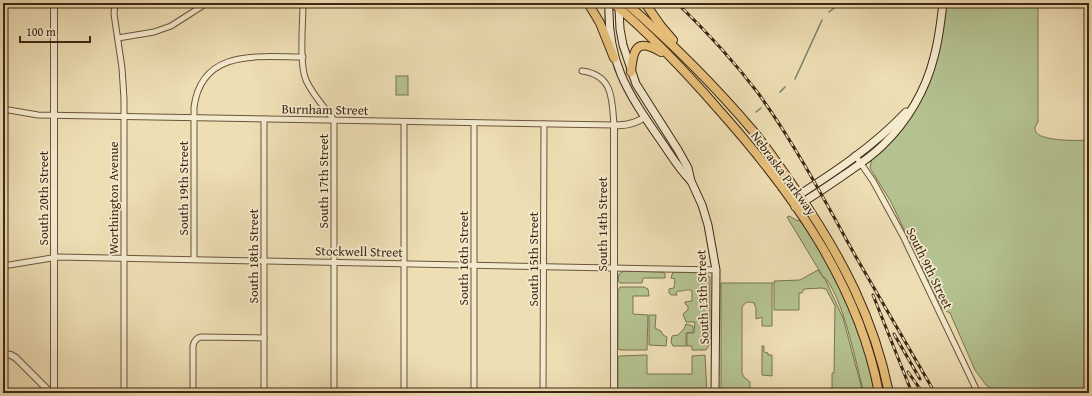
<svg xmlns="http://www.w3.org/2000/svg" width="1092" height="396" font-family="'Gentium Book Plus',serif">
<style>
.green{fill:#b4c290;stroke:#797452}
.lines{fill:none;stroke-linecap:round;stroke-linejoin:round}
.stream{stroke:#75806d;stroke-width:1.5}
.minor-casing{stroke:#6a553b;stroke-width:7}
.tertiary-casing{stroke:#6a553b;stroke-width:8}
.secondary-casing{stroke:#3e2713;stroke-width:9}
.primary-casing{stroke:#3e2713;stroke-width:10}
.minor{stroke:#f4eace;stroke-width:5}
.tertiary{stroke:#f4eace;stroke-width:6}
.secondary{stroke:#f4eace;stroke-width:7}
.primary{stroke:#e7bf7a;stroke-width:8}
.rail-casing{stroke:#3e2713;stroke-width:3}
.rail{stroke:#f4eace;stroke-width:1.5;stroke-dasharray:4.5;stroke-linecap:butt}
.labels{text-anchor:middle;stroke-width:3.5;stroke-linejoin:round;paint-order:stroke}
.street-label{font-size:13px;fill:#3e2713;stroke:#f4eace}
</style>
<rect width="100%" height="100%" fill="#eedeb4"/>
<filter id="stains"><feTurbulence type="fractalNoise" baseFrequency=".005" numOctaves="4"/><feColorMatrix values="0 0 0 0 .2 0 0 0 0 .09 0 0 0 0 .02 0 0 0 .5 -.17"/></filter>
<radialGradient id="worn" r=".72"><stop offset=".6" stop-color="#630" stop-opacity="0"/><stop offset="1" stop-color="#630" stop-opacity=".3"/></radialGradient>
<g class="green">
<path d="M 946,3 L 1038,3 L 1038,122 L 1035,127 C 1035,129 1035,132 1037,133 C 1043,141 1079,141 1089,140 L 1089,393 L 992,389 L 986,385 L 975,370 L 950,313 L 942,309 L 891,202 L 870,168 L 872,158 L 927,86 Z"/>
<rect x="396" y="76" width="12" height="19"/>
<path d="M 789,216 L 798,221 L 799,220 L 810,233 L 837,280 L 863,342 L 875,390 L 874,393 L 864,393 C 856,365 843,293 822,275 L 787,217 Z"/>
<polygon points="818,270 826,281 843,318 863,393 832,392 832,373 834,373 835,306 826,289 821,288 804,289 802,293 799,293 799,310 774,310 774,281 800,280"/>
<polygon points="624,271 661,272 665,273 665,278 643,278 642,283 620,283 618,281 619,274"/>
<path d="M 673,272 L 705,273 L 710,277 L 710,344 L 706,350 L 692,350 L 692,346 L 687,346 L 687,333 L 694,333 L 695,322 L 686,322 L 683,314 L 688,310 L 688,306 L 685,304 L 685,302 L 692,301 L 692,291 C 688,288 683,292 678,291 L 676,293 L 677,295 L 671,295 L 669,293 L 669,289 L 674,288 L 675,279 L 671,278 Z"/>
<path d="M 721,283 L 773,283 L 772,285 L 772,326 L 762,326 L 762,317 L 756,319 L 756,308 L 754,303 C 749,301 745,302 742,307 L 742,373 L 744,377 L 750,382 L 750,393 L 723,393 L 721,391 Z"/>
<polygon points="620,287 644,287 648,289 649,296 633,296 633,314 648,315 647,350 621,350 618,349 618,291"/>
<polygon points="649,315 656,315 655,328 661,331 663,335 667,337 666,346 649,345"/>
<polygon points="686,324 693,326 693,332 686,333 686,346 673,346 671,342 672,336 678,335 684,329"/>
<polygon points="762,346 764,346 764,352 768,353 768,355 772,355 772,376 762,375"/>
<polygon points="647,355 647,374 692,374 692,356 705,355 707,393 618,393 618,357 620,356"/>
</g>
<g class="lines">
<g class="stream">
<polyline points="829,12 841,3"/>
<polyline points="795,79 822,20"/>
<polyline points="780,92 785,87"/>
<polyline points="756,112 761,108"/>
</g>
<defs>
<g id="minor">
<polyline points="115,3 114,14 122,68 124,99 124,393"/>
<path d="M 303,3 C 303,22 299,64 306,80 C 312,94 325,108 334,120 L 334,393"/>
<polyline points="118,38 154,32 171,26 207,3"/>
<path d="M 3,109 L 38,115 L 614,125 C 612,101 614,75 582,71"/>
<polyline points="855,155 873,181 903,236 978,393"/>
<path d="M 194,259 L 194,107 C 202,48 259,57 303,57"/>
<polyline points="3,266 58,257 716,270"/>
<path d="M 193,393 L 193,346 C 194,341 196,338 201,337 L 264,338"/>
<polyline points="264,393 264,119"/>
<polyline points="404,393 404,122"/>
<polyline points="474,393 474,123"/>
<polyline points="543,393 544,124"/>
</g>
<g id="tertiary">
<polyline points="3,354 11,355 16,358 51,393"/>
<polyline points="54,393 54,3"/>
<path d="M 614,393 L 614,125 C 626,126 635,124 645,117"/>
</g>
<g id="secondary">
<path d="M 609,3 C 607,61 627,92 659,138 C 669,152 678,168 690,180"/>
<polyline points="619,8 620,29 623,45 636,84 678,150 688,168 691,181 702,205 708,225 716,270 715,393"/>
<path d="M 791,200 C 832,174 873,147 906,112"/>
<path d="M 795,207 C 812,197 828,186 844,175 C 857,166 871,157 883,145 C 907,122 926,90 934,57 C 939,39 941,21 943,3"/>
</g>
<g id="primary">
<polyline points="588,3 600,23 614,58"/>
<path d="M 613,3 C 651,35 686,72 719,110 C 792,192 858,283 879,393"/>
<path d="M 626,3 C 672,43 715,86 754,132 C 770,151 784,173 798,193 C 841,256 874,318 889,393"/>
<polyline points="645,3 661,26 673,40"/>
<path d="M 631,72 C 633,48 637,38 661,52"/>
</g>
</defs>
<use href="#minor" class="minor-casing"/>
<use href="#tertiary" class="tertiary-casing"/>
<use href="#secondary" class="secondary-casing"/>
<use href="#primary" class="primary-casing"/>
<use href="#minor" class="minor"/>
<use href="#tertiary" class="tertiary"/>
<use href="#secondary" class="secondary"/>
<use href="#primary" class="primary"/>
<defs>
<g id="rail">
<path d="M 677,3 C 706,31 733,60 758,93 C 795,144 825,201 856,257 C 882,302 909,348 935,393"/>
<polyline points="873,295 912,393"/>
<polyline points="894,334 920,379"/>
<polyline points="908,372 923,393"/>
</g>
</defs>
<use href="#rail" class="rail-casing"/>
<use href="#rail" class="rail"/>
</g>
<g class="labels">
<g class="street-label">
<text transform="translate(325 109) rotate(1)" y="5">Burnham Street</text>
<text transform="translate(784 173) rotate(54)" y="5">Nebraska Parkway</text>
<text transform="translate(323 181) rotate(-90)" y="5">South 17th Street</text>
<text transform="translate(183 188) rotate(-90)" y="5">South 19th Street</text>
<text transform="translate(43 198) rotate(-90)" y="5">South 20th Street</text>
<text transform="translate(113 198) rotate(-90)" y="5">Worthington Avenue</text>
<text transform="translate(602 224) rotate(-90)" y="5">South 14th Street</text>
<text transform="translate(359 251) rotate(1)" y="5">Stockwell Street</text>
<text transform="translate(253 256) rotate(-90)" y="5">South 18th Street</text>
<text transform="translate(463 258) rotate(-90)" y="5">South 16th Street</text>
<text transform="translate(533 259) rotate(-90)" y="5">South 15th Street</text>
<text transform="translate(930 268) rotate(64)" y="5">South 9th Street</text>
<text transform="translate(702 297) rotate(-92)" y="5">South 13th Street</text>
</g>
</g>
<rect width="1092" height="396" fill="none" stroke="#eedeb4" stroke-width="16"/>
<rect x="4" y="4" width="1084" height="388" fill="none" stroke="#3e2713" stroke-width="2"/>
<rect x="8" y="8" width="1076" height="380" fill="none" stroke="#3e2713"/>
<path d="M20 36v6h70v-6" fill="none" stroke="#3e2713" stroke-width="2"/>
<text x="26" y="36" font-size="12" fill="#3e2713" stroke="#f4eace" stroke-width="3" paint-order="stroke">100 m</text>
<rect width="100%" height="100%" filter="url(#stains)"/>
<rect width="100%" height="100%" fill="url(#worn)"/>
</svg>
